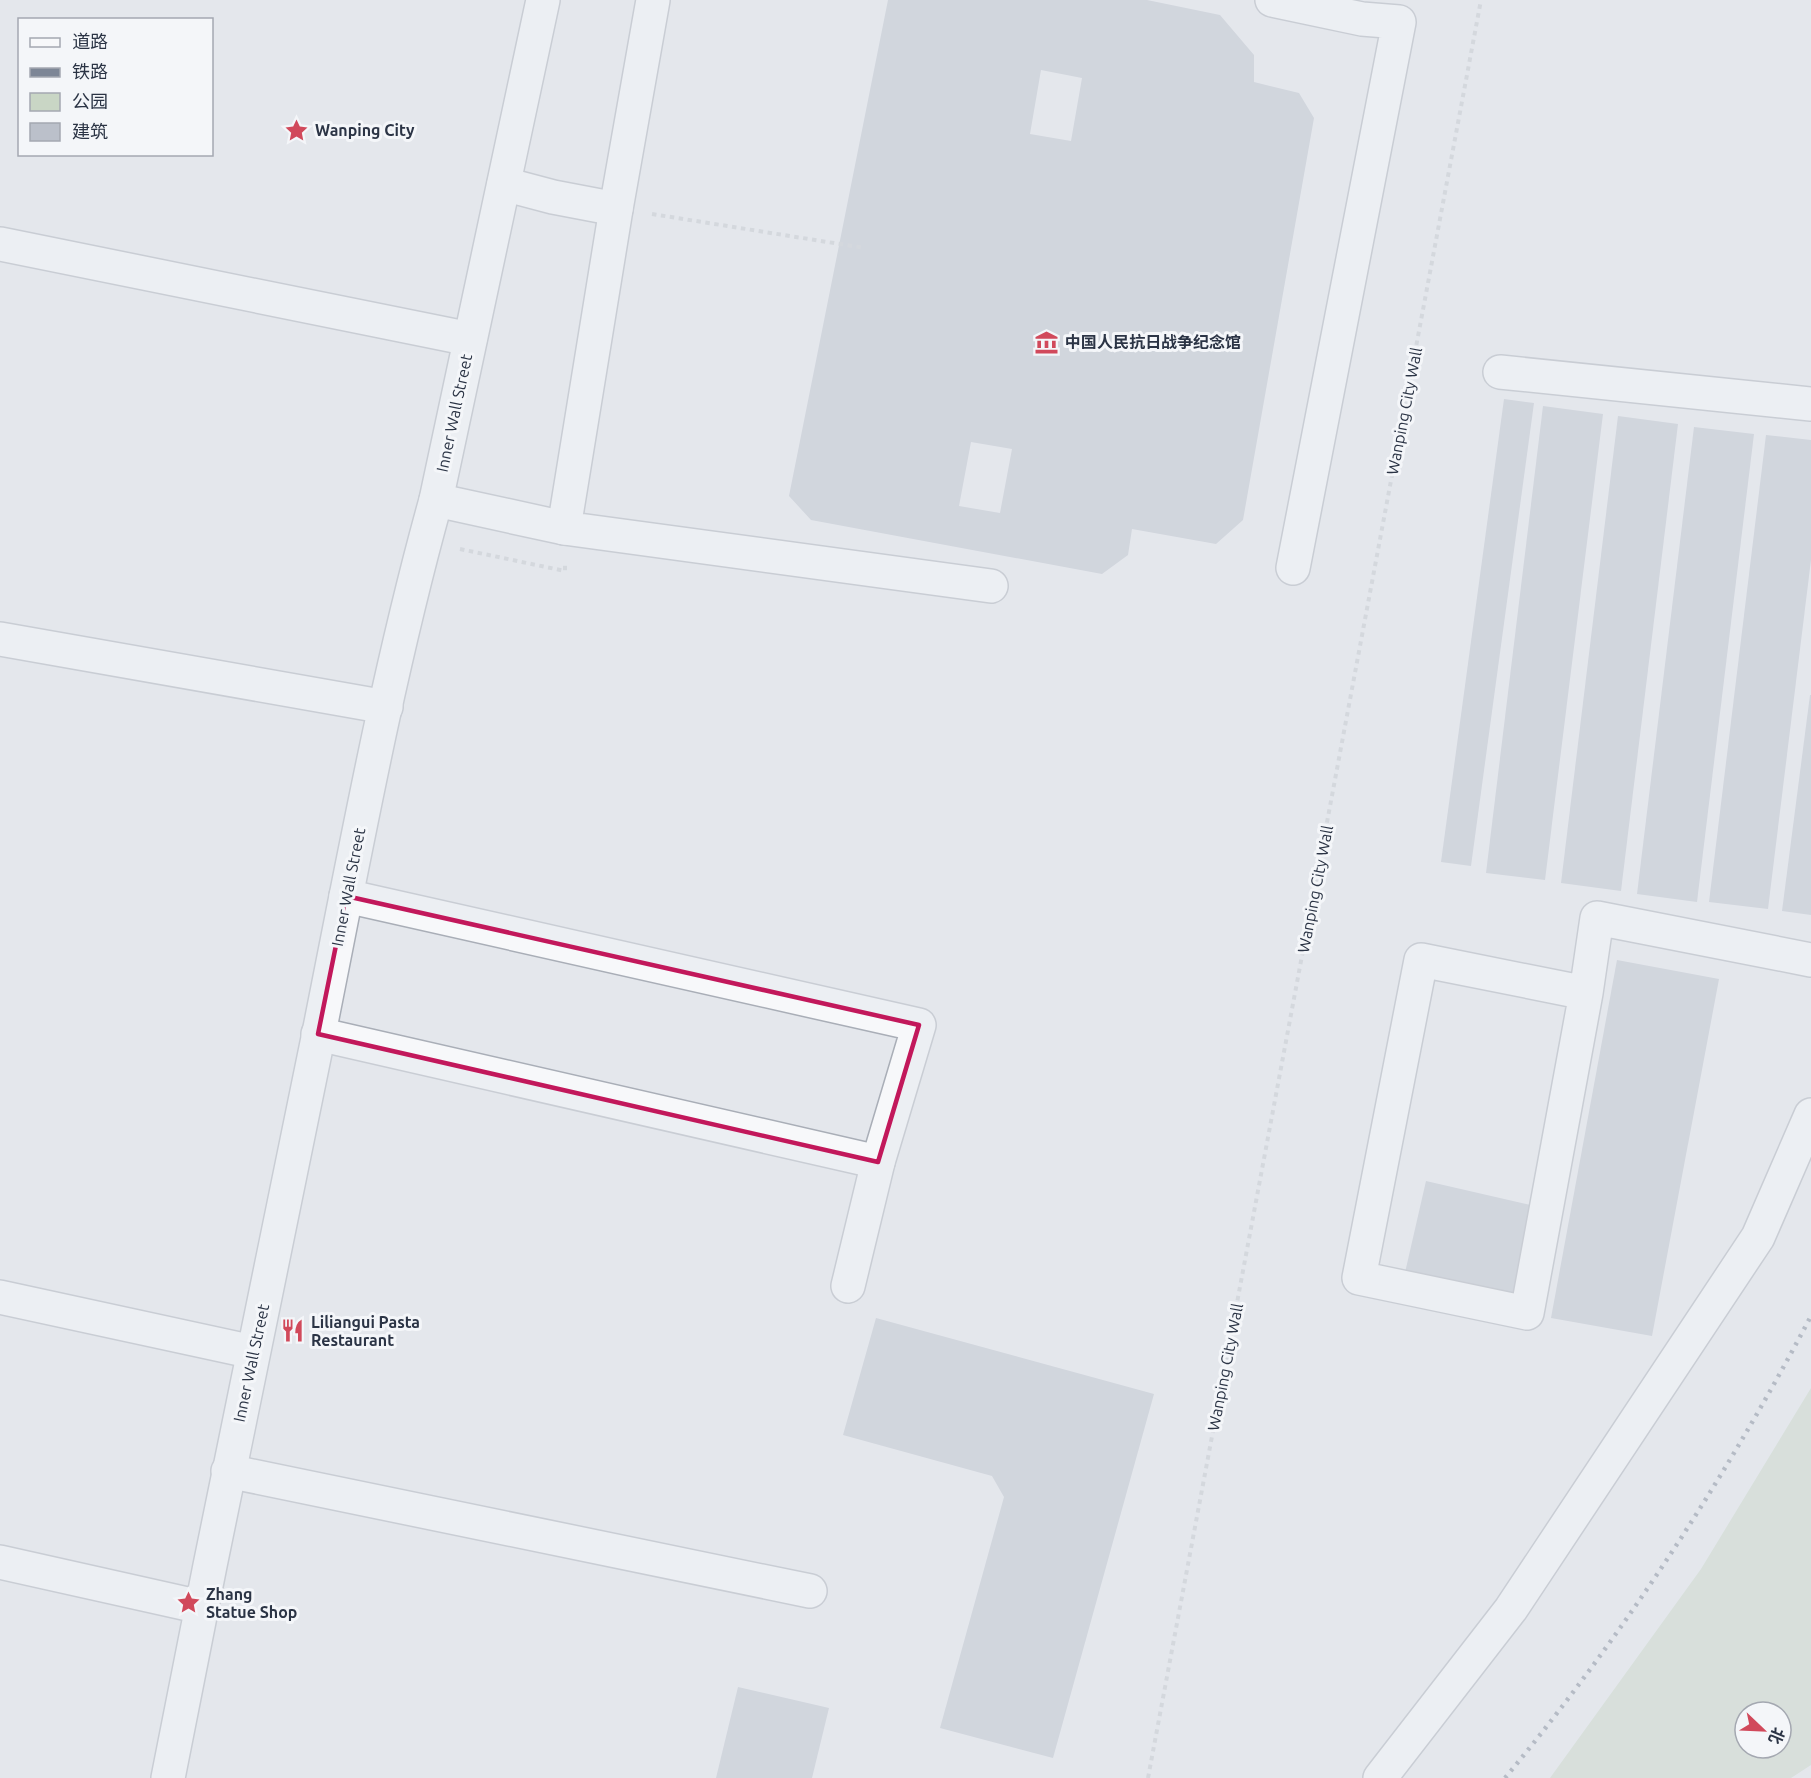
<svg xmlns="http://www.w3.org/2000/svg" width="1811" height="1778" font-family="Ubuntu,'Noto Sans SC',sans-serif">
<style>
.green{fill:#c9d6c5;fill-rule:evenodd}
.building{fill:#bbc0ca;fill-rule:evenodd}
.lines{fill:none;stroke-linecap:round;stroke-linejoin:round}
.minor-casing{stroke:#a9aeb7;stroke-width:36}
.path{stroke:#c2c5cb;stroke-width:4;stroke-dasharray:4.5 4.5;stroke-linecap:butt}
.minor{stroke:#f7f8fa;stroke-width:33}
.rail{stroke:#7d8696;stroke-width:4.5;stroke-dasharray:3 6;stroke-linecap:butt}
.marked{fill:none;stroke:#c2185b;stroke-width:4.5;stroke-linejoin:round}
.labels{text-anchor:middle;stroke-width:6;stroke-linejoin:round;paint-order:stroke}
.poi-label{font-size:16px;font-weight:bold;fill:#2b3445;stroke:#f4f6f9;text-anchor:start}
.street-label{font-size:16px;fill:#2b3445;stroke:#f4f6f9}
</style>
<rect width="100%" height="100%" fill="#e4e7ec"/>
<path class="green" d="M 1811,1388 L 1811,1765 L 1791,1778 L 1550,1778 L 1701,1569 ZM 1745,1712 L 1781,1712 L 1781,1748 L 1745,1748 Z"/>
<g class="building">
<path d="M 888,0 L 1147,0 L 1220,15 L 1254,55 L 1254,82 L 1299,93 L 1314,118 L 1243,520 L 1216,544 L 1132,529 L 1128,555 L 1102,574 L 811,520 L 789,496 ZM 1041,70 L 1082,78 L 1071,141 L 1030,134 ZM 971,442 L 1012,449 L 1000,513 L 959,506 Z"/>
<polygon points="1504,399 1534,403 1471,866 1441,862"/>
<polygon points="1543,406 1603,414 1545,880 1486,873"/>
<polygon points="1618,416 1678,424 1621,891 1561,883"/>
<polygon points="1694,427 1754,434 1697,902 1637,894"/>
<polygon points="1766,435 1811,440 1811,560 1768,909 1709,902"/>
<polygon points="1810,695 1811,695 1811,915 1782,911"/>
<polygon points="1617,960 1719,979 1652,1336 1551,1318"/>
<polygon points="1426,1181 1535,1206 1512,1302 1404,1277"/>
<polygon points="876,1318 1154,1394 1053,1758 940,1728 1004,1497 992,1476 843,1435"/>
<polygon points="738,1687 829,1708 812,1778 716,1778"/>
</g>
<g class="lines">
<defs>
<g id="minor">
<polyline points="653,0 616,209 564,528 991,586"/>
<polyline points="1272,0 1362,19 1399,22 1293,568"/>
<polyline points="504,184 553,197 616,209"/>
<polyline points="0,244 470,339"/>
<polyline points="1500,372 1811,404"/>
<polyline points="436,500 564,528"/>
<polyline points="0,639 386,707"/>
<polyline points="346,896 919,1025 878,1162 848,1286"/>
<polyline points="1586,993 1421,960 1359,1278 1527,1313 1586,993 1597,918 1811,960"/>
<polyline points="318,1034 878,1162"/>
<polyline points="0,1297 253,1352"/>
<polyline points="228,1471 810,1591"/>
<polyline points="0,1562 201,1607"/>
<path d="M 168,1778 C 216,1531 267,1285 318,1038 C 354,858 387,676 436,500 L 543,0"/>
<polyline points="1380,1778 1511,1609 1758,1237 1811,1115"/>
</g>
</defs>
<use href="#minor" class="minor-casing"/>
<g class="path">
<polyline points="652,214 865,248"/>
<polyline points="460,549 565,571 565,565"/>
<polyline points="1148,1778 1481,0"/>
</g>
<use href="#minor" class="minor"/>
<path class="rail" d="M 1505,1778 C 1623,1636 1725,1479 1811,1316"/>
</g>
<path d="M0 0H1811V1778H0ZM 346,896 L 919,1025 L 878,1162 L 318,1034 Z" fill="#e4e7ec" fill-opacity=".55" fill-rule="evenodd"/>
<path class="marked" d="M 346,896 L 919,1025 L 878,1162 L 318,1034 Z"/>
<defs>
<symbol id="sight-bare" viewBox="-9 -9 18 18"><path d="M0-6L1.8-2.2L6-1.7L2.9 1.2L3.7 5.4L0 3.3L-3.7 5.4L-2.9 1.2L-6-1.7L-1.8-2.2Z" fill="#d1495b" stroke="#f4f6f9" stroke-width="2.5" paint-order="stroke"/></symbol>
<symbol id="museum-bare" viewBox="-9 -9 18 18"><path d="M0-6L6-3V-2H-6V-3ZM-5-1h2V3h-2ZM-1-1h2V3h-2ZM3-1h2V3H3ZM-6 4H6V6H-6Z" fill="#d1495b" stroke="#f4f6f9" stroke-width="2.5" paint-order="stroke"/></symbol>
<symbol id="restaurant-bare" viewBox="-9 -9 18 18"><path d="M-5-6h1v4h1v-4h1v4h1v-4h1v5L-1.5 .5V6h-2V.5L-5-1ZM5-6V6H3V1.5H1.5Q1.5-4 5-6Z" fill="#d1495b" stroke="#f4f6f9" stroke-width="2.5" paint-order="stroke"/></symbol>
</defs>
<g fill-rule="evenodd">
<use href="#sight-bare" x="280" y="114" width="33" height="33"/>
<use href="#museum-bare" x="1030" y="326" width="33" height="33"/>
<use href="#restaurant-bare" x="276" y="1314" width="33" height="33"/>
<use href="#sight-bare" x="172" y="1586" width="33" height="33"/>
</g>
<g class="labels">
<g class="poi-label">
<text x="315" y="136">Wanping City</text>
<text x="1065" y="348">中国人民抗日战争纪念馆</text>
<text x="311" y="1328">Liliangui Pasta<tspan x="311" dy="18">Restaurant</tspan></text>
<text x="206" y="1600">Zhang<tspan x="206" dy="18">Statue Shop</tspan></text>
</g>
<g class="street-label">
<text transform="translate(1404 411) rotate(-79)" y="6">Wanping City Wall</text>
<text transform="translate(454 413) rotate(-78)" y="6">Inner Wall Street</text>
<text transform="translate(348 887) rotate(-79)" y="6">Inner Wall Street</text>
<text transform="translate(1315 889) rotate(-79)" y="6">Wanping City Wall</text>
<text transform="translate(251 1363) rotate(-78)" y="6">Inner Wall Street</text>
<text transform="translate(1225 1367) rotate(-79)" y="6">Wanping City Wall</text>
</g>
</g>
<rect x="18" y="18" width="195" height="138" fill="#f4f6f9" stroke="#a4a8b1" stroke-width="1.5"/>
<rect x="30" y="38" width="30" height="9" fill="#f7f8fa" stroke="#a4a8b1" stroke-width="1.5"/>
<text x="72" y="48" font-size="18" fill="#2b3445">道路</text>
<rect x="30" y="68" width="30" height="9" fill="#7d8696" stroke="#a4a8b1" stroke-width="1.5"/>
<text x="72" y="78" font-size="18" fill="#2b3445">铁路</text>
<rect x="30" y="93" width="30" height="18" fill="#c9d6c5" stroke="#a4a8b1" stroke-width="1.5"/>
<text x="72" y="108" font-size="18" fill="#2b3445">公园</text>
<rect x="30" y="123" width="30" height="18" fill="#bbc0ca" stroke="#a4a8b1" stroke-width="1.5"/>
<text x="72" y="138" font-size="18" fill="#2b3445">建筑</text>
<g transform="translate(1763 1730) rotate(113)"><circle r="28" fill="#f4f6f9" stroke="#a4a8b1" stroke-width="1.5"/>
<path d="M0-4.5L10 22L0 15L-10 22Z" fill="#d1495b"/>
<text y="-9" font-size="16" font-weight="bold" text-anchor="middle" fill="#2b3445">北</text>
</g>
</svg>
